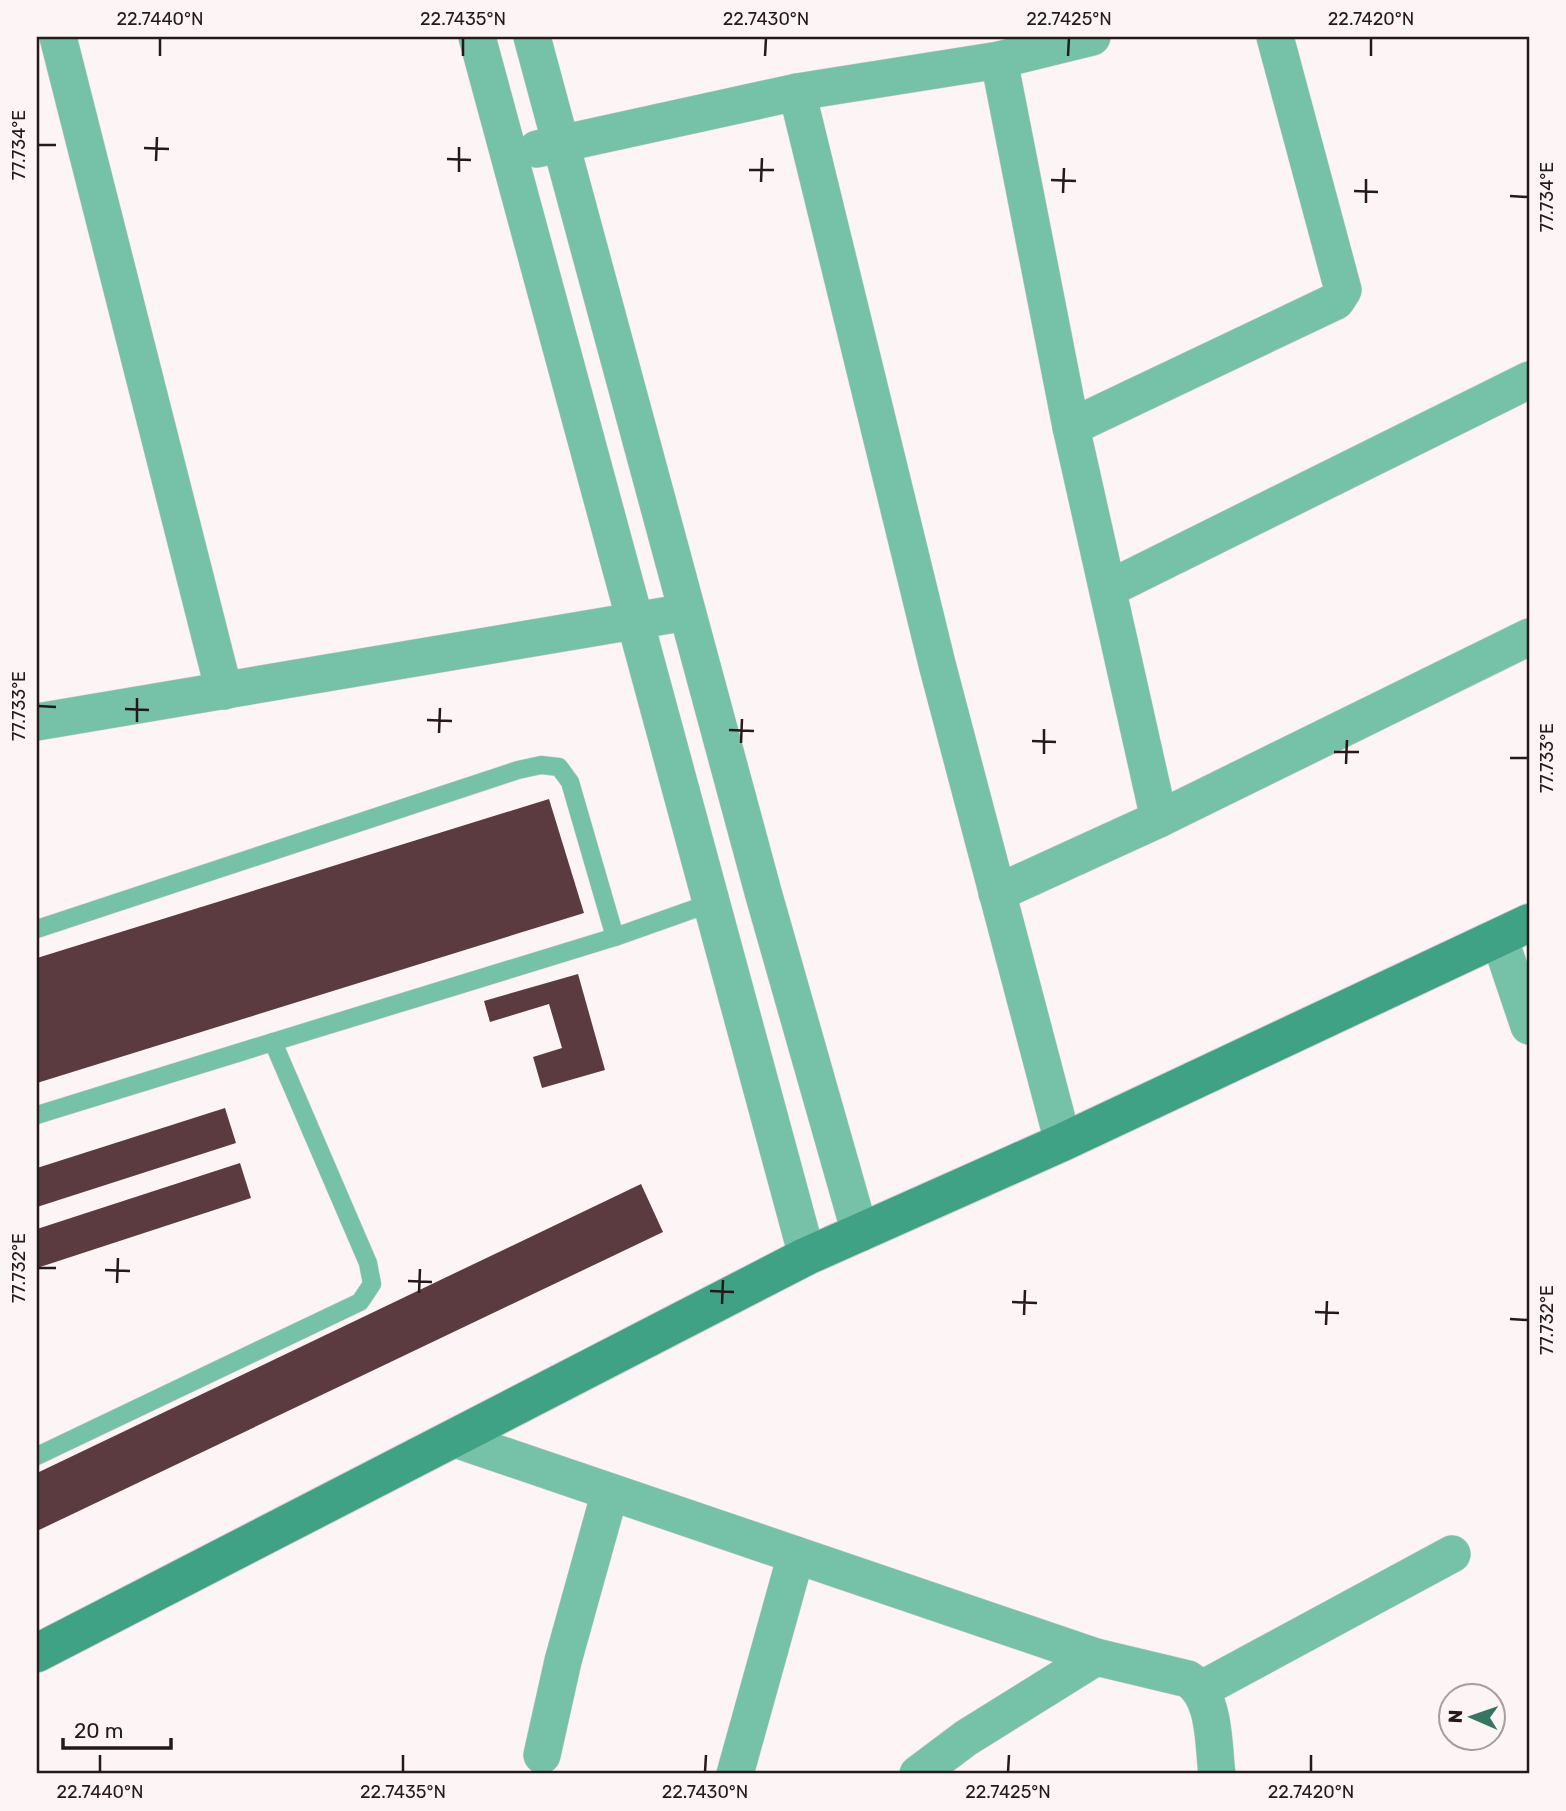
<svg xmlns="http://www.w3.org/2000/svg" width="1566" height="1811" font-family="Rubik,sans-serif">
<style>
.building{fill:#5b3b3f}
.lines{fill:none;stroke-linecap:round;stroke-linejoin:round}
.service-casing{stroke:#dad1d2;stroke-width:19}
.minor-casing{stroke:#dad1d2;stroke-width:38}
.secondary-casing{stroke:#dad1d2;stroke-width:40}
.service{stroke:#76c2a8;stroke-width:18}
.minor{stroke:#76c2a8;stroke-width:37}
.secondary{stroke:#3fa284;stroke-width:38}
.ticks{fill:none;stroke:#27191b;stroke-width:2.5}
.neatline{fill:none;stroke:#27191b;stroke-width:2.5}
.ticks-label{font-size:18px;text-anchor:middle;fill:#27191b}
</style>
<rect width="100%" height="100%" fill="#fcf4f5"/>
<g class="building">
<polygon points="549,799 584,913 37,1083 37,958"/>
<polygon points="578,974 605,1070 542,1088 533,1057 562,1048 549,1004 490,1022 484,1001"/>
<polygon points="225,1108 236,1143 37,1207 37,1168"/>
<polygon points="240,1163 251,1198 37,1268 37,1229"/>
<polygon points="641,1184 663,1232 37,1531 37,1473"/>
</g>
<g class="lines">
<defs>
<g id="service">
<polyline points="37,929 518,770 541,765 559,767 570,782 615,937"/>
<polyline points="37,1115 273,1042"/>
<polyline points="37,1456 360,1302 372,1284 368,1263 273,1042 615,937 711,903"/>
</g>
<g id="minor">
<polyline points="58,37 224,691"/>
<polyline points="477,37 807,1256"/>
<polyline points="532,37 763,892 860,1233"/>
<polyline points="999,60 1071,427 1159,819"/>
<polyline points="797,92 937,664 1063,1142"/>
<polyline points="537,149 797,92 999,60 1092,37"/>
<polyline points="1071,427 1336,301 1343,290 1275,37"/>
<polyline points="1108,589 1529,380"/>
<polyline points="37,722 687,612"/>
<polyline points="997,893 1159,819 1529,637"/>
<polyline points="1499,937 1529,1026"/>
<path d="M 455,1439 L 1096,1657 L 1188,1679 C 1216,1697 1213,1744 1217,1774"/>
<polyline points="1202,1689 1452,1554"/>
<polyline points="542,1755 563,1661 610,1492"/>
<polyline points="735,1774 796,1555"/>
<polyline points="918,1774 966,1738 1096,1657"/>
</g>
<polyline id="secondary" points="37,1653 807,1256 1063,1142 1529,923"/>
</defs>
<use href="#service" class="service-casing"/>
<use href="#minor" class="minor-casing"/>
<use href="#secondary" class="secondary-casing"/>
<use href="#service" class="service"/>
<use href="#minor" class="minor"/>
<use href="#secondary" class="secondary"/>
</g>
<path class="ticks" d="M 160,56 L 160,38M 463,56 L 463,38M 765,56 L 766,38M 1068,56 L 1069,38M 1371,56 L 1371,38M 38,145 L 56,145M 144,148 L 169,149M 447,159 L 471,160M 156,161 L 157,137M 749,170 L 774,170M 459,172 L 459,147M 1051,180 L 1076,181M 761,182 L 762,158M 1354,191 L 1378,192M 1063,193 L 1064,168M 1510,196 L 1528,197M 1366,203 L 1366,179M 38,706 L 56,707M 125,709 L 149,710M 427,720 L 452,721M 137,722 L 137,698M 729,730 L 754,731M 439,733 L 440,708M 1032,741 L 1056,742M 741,743 L 742,719M 1334,752 L 1359,752M 1044,754 L 1044,729M 1510,758 L 1528,758M 1346,764 L 1347,740M 38,1268 L 56,1268M 105,1270 L 130,1271M 408,1281 L 432,1282M 117,1283 L 118,1258M 710,1291 L 734,1292M 419,1293 L 420,1269M 1012,1302 L 1037,1303M 722,1304 L 723,1280M 1315,1312 L 1339,1313M 1024,1315 L 1025,1290M 1510,1319 L 1528,1320M 1326,1325 L 1327,1301M 100,1772 L 100,1755M 403,1772 L 403,1755M 705,1772 L 706,1755M 1008,1772 L 1009,1755M 1311,1772 L 1311,1755"/>
<rect width="1566" height="1811" fill="none" stroke="#fcf4f5" stroke-width="77"/>
<g transform="translate(1472 1717) rotate(272)"><circle r="33" fill="#fcf4f5" stroke="#a79c9e" stroke-width="2"/>
<path d="M0-5L12 26L0 18L-12 26Z" fill="#377562"/>
<text y="-10" font-size="19" font-weight="bold" text-anchor="middle" fill="#27191b">N</text>
</g>
<path d="M63 1738v10h108v-10" fill="none" stroke="#27191b" stroke-width="3.5"/>
<text x="74" y="1738" font-size="21" fill="#27191b" stroke="#fcf4f5" stroke-width="5" paint-order="stroke">20 m</text>
<rect x="38" y="38" width="1490" height="1734" class="neatline"/>
<g class="ticks-label">
<text x="160" y="25">22.7440°N</text>
<text x="463" y="25">22.7435°N</text>
<text x="766" y="25">22.7430°N</text>
<text x="1069" y="25">22.7425°N</text>
<text x="1371" y="25">22.7420°N</text>
<text transform="translate(19 145) rotate(-90)" y="6">77.734°E</text>
<text transform="translate(1547 197) rotate(-90)" y="6">77.734°E</text>
<text transform="translate(19 706) rotate(-90)" y="6">77.733°E</text>
<text transform="translate(1547 758) rotate(-90)" y="6">77.733°E</text>
<text transform="translate(19 1268) rotate(-90)" y="6">77.732°E</text>
<text transform="translate(1547 1320) rotate(-90)" y="6">77.732°E</text>
<text x="100" y="1798">22.7440°N</text>
<text x="403" y="1798">22.7435°N</text>
<text x="705" y="1798">22.7430°N</text>
<text x="1008" y="1798">22.7425°N</text>
<text x="1311" y="1798">22.7420°N</text>
</g>
</svg>
